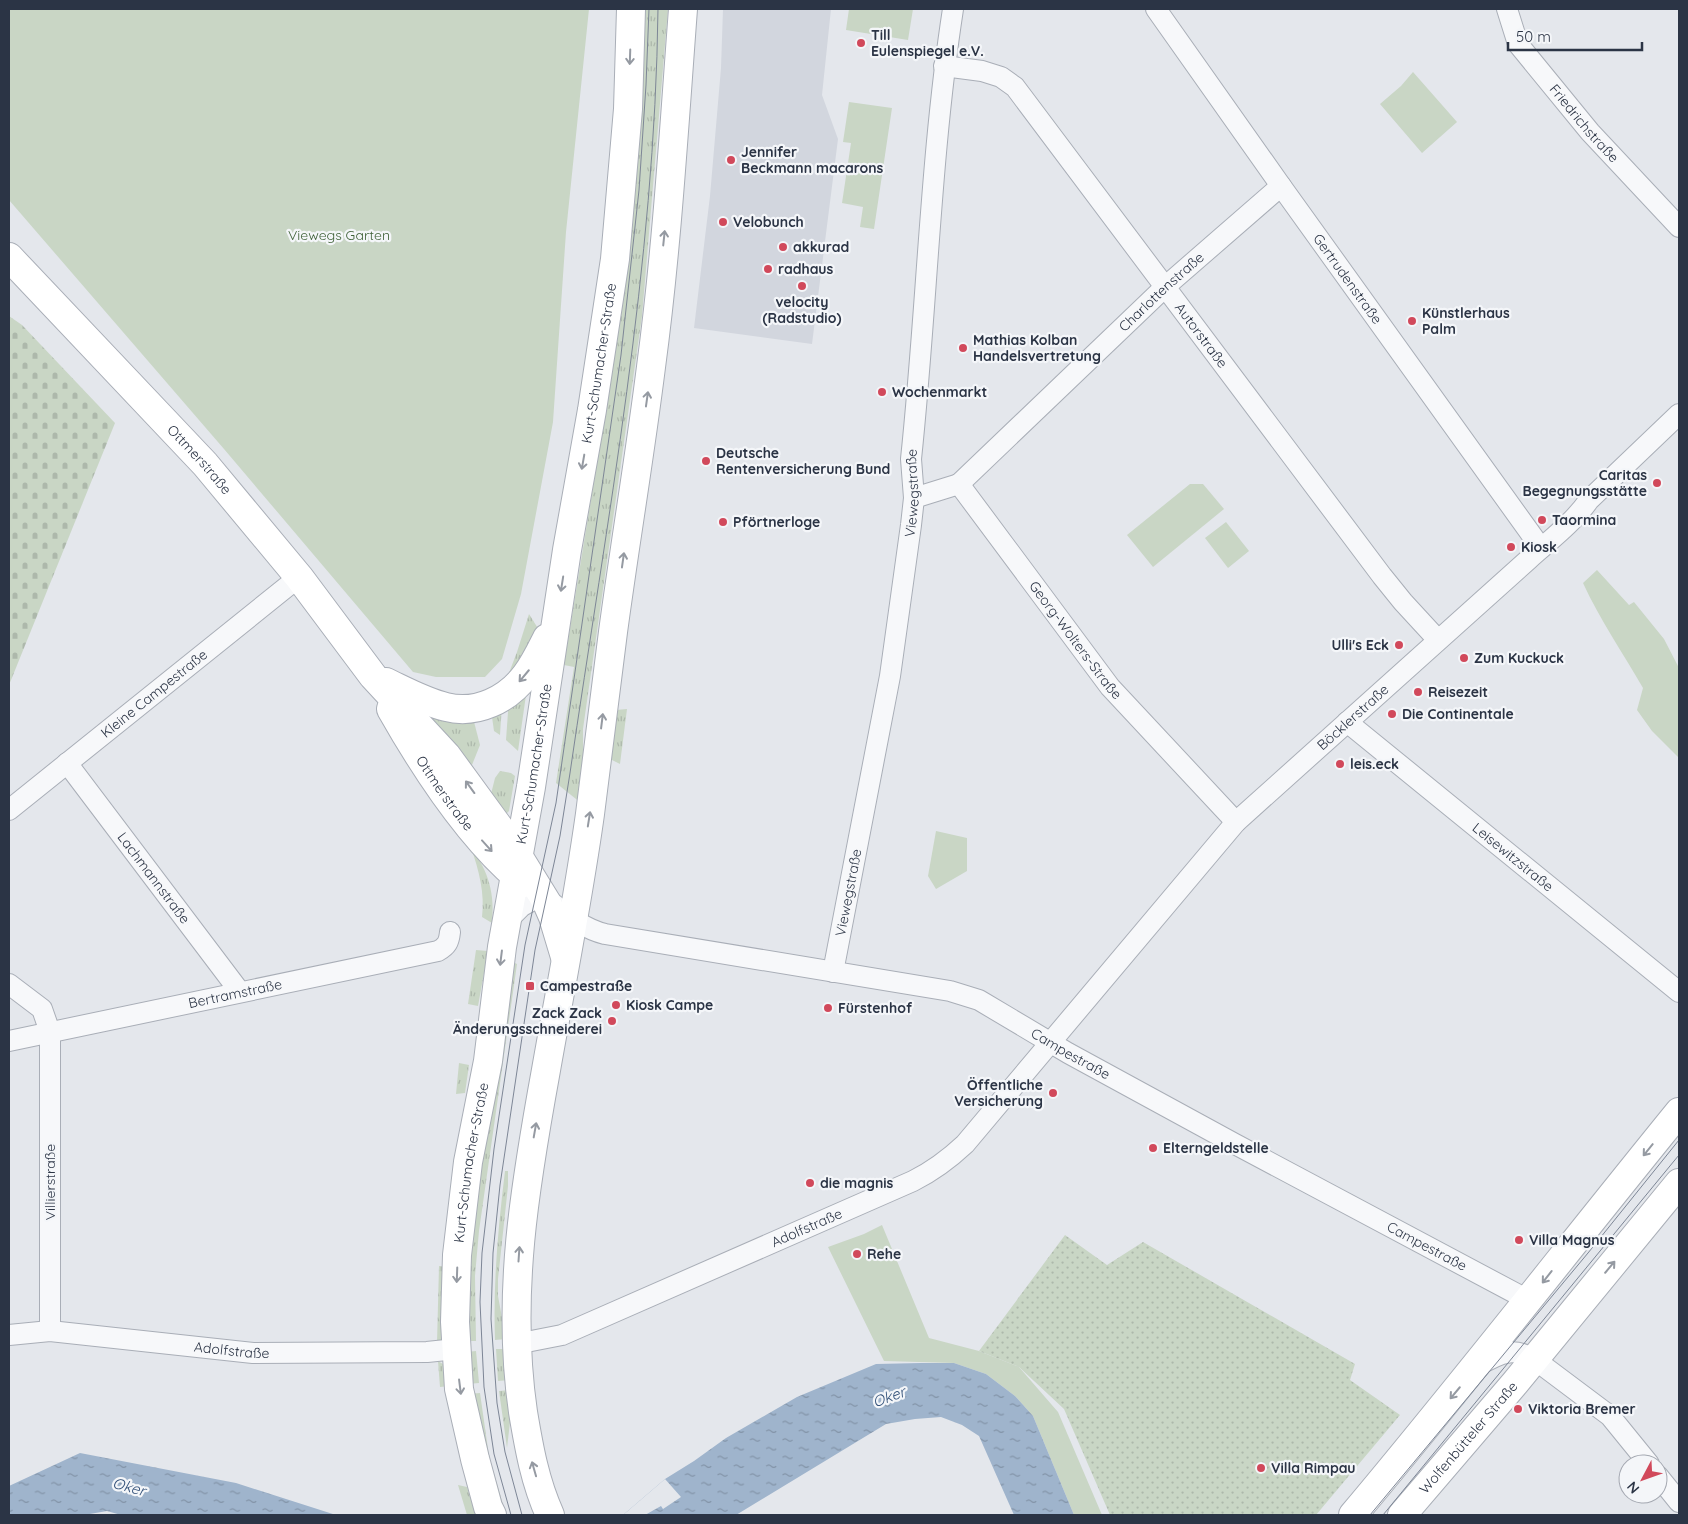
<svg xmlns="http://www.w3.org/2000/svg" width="1688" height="1524" font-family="Quicksand,sans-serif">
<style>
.built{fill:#d2d6de}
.grass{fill:url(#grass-tufts)}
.cemetery{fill:url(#cemetery-stones)}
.park{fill:#c9d6c5}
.garden{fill:url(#garden-dots)}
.water{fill:url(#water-ripples)}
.pier{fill:#e4e7ec}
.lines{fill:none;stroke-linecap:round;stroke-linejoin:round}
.street-casing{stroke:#a9aeb7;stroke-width:22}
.secondary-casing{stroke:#a9aeb7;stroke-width:30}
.street{stroke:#f7f8fa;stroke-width:20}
.secondary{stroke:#fff;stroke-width:28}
.tram{stroke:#7d8696;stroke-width:1}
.oneway{stroke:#959aa2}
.poi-dot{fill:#d1495b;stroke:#f4f6f9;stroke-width:2}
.labels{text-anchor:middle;stroke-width:4.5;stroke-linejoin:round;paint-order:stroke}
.poi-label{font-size:14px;font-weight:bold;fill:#2b3445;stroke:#f4f6f9;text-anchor:start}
.street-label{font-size:14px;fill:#2b3445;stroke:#f4f6f9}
.park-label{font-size:14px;fill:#3f6138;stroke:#f4f6f9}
.water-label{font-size:15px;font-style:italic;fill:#34527a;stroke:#f4f6f9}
</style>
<defs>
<pattern id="grass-tufts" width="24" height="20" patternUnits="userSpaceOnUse" patternTransform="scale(1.25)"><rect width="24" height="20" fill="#c9d6c5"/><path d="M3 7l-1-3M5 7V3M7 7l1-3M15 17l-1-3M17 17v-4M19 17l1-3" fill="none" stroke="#adb8ab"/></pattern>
<pattern id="cemetery-stones" width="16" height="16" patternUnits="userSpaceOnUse" patternTransform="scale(1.25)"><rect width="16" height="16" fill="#c9d6c5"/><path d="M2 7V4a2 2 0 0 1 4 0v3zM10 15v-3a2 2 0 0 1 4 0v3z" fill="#adb8ab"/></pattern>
<pattern id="garden-dots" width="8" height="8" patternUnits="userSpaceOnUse" patternTransform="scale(1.25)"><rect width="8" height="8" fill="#c9d6c5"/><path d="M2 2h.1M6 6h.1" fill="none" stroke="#adb8ab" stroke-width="1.8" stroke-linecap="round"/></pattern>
<pattern id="water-ripples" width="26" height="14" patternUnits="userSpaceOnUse" patternTransform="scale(1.25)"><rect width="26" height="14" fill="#9fb4cc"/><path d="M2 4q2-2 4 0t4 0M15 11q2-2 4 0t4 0" fill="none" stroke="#8293a7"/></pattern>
</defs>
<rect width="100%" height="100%" fill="#e4e7ec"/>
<polygon class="built" points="723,9 831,9 822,95 838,139 812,344 694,328 710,196 721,68"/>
<g class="grass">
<polygon points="640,9 668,9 642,316 583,729 583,783 581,803 556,783 574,667 564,665 598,456"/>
<polygon points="529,614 539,630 538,641 507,678 517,652"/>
<polygon points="527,688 518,751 506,740 509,698"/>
<polygon points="502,704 500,735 494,731 491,710"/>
<polygon points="627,709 620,764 610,759 616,710"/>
<polygon points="430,712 472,714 480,745 470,770 430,717"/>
<polygon points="500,771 511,773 515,776 509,811 506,814 490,798 495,778"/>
<path d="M 471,848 C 489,871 495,895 492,923 L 482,917 C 485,894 479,870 471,848 Z"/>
<polygon points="476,950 488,951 478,1006 468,1004"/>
<polygon points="511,961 517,964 479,1231 475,1276 476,1341 465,1341 469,1230"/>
<polygon points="459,1063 469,1065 465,1093 456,1094"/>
<path d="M 505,1171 L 508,1171 L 508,1186 L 498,1279 L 498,1296 L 506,1339 L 495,1340 C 493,1283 498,1228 505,1171 Z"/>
<polygon points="439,1266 447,1267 444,1339 437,1343"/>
<polygon points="496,1349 507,1349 510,1380 498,1381"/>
<polygon points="476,1351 479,1383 468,1384 466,1352"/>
<polygon points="438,1361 446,1366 450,1386 440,1387"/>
<polygon points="511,1390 512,1405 507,1448 499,1391"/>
<polygon points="480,1393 489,1456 506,1515 504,1515 468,1394"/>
<polygon points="458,1485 467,1487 476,1515 467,1515"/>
</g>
<polygon class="cemetery" points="9,316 22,325 115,423 9,685"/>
<g class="park">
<polygon points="9,9 589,9 566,232 553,422 521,594 502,659 485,677 436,677 413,672 224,449 9,200"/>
<polygon points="849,9 913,9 908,40 846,30"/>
<polygon points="1413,72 1457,122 1422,153 1380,104 1401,86"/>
<polygon points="849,102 892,108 874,229 860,227 863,207 842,203 851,143 843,142"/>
<polygon points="1190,484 1203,484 1224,509 1153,567 1127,535"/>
<polygon points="1226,522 1249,551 1228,568 1205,538"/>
<path d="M 1597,570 L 1629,605 L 1634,602 L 1664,639 L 1679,668 L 1679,758 L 1652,731 L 1637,710 L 1643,688 C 1623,653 1600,620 1583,583 Z"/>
<polygon points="936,831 967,838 967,871 936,889 928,876"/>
<polygon points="882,1225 929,1338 979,1351 1019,1367 1058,1412 1102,1515 1074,1515 1033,1416 1015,1396 986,1374 954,1363 884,1361 828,1247 864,1234"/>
</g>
<polygon class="garden" points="1065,1235 1107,1265 1143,1242 1355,1364 1350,1380 1400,1415 1316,1515 1110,1515 1064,1409 1019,1367 979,1351"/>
<g class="water">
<polygon points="921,1363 954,1363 986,1374 1015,1396 1033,1416 1074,1515 1014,1515 979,1436 962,1425 941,1417 915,1419 886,1424 736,1515 623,1515 665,1479 694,1461 726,1438 797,1397 876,1364"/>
<polygon points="80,1453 236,1483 336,1515 121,1515 107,1511 84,1515 9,1515 9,1486"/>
</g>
<polygon class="pier" points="665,1479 681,1497 663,1509 661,1506 645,1515 623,1515"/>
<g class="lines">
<defs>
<g id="street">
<path id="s1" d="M 1156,9 L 1281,186 L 1541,548"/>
<path id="s2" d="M 1507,9 L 1518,44 L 1590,132 L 1679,227"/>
<path id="s3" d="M 944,66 L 982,71 L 1001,77 L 1015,87 L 1382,576 L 1403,602 L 1438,640"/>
<path id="s4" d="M 959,484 L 1166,286 L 1281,186"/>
<path id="s5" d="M 914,498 L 959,484 L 1110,687 L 1236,822"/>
<path id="s6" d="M 1347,722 L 1679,992"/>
<path id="s7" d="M 67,763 L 240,992"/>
<path id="s8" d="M 9,810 L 299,577"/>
<path id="s9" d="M 507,921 L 522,906 L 542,895 C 562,910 580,928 605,934 L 950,991 L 979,1000 L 1068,1053 L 1235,1144 L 1528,1300"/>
<path id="s10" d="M 833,972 L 890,676 L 911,525 L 914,498 L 911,459 C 927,309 930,158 953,9"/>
<polyline points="9,984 42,1009 50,1032 50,1331"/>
<path id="s11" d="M 9,1041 L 438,951 C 447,946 449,942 450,932"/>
<path id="s12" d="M 9,1335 L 50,1331 L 253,1353 L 427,1352 L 456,1349"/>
<path id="s13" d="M 516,1344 L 562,1335 L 913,1181 C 933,1171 949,1159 965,1144 L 1236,822 L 1529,559 C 1550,540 1573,523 1589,500 L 1679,414"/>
<path d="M 1479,1365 C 1499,1354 1512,1346 1534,1359 L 1610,1416 L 1649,1464"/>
<polyline points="1658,1476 1679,1502"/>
</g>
<g id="secondary">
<path id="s14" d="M 9,257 L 205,464 L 299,577 L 373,676 L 447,756 L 509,841 L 546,901 L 553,917 L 565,957"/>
<path d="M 386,682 C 405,691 425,702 446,707 C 477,715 508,699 526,675 C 535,663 541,650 547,638"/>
<path id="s15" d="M 391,709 C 425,769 470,839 524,883"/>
<path id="s16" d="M 492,1515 L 488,1507 L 475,1459 L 459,1389 L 455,1322 L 457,1255 L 468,1162 L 488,1061 L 502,947 L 531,787 L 567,550 L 592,410 L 615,259 L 628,109 L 631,9"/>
<path d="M 550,1515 C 535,1482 529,1448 523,1412 C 506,1296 525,1185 546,1070 C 561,985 578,900 590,814 C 598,753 605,693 613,632 C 625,543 640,455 651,367 C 667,248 674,128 683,9"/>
<path d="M 1353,1515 C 1464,1383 1570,1246 1679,1112"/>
<path id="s17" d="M 1402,1515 L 1515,1383 L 1679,1183"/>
</g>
</defs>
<use href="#street" class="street-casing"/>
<use href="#secondary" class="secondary-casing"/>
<use href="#street" class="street"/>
<use href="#secondary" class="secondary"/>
<g class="tram">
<polyline points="511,1515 494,1454 484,1387 480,1302 482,1253 494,1149 525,945 556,803 621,355 639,190 646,85 649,9"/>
<path d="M 522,1515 L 505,1452 L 497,1403 L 491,1319 L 493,1253 L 500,1185 L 535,950 L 560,836 L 570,773 C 607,519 655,265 658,9"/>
<polyline points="1370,1515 1588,1253 1679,1140"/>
<polyline points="1383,1515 1679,1155"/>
</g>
</g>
<defs><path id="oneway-shaft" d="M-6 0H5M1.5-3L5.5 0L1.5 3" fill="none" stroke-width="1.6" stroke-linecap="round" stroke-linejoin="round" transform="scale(1.25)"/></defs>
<g class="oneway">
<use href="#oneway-shaft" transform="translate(630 57) rotate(92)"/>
<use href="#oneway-shaft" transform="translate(664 238) rotate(-84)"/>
<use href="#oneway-shaft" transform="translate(647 399) rotate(-82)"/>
<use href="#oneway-shaft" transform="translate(583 462) rotate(100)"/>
<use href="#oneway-shaft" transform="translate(623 560) rotate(-82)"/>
<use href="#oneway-shaft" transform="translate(562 584) rotate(99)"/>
<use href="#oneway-shaft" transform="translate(524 676) rotate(130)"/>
<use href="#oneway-shaft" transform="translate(602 721) rotate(-83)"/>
<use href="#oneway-shaft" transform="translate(470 787) rotate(-126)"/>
<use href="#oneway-shaft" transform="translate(589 819) rotate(-81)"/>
<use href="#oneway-shaft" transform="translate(487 846) rotate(48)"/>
<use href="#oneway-shaft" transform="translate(501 958) rotate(97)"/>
<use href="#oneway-shaft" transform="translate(535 1130) rotate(-80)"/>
<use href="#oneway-shaft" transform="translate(1648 1150) rotate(129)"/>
<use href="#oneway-shaft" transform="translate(519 1254) rotate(-86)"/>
<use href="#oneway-shaft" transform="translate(1610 1267) rotate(-50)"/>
<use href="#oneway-shaft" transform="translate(457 1275) rotate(92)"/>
<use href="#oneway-shaft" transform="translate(1547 1277) rotate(128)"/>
<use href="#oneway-shaft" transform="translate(460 1387) rotate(83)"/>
<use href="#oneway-shaft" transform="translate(1455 1393) rotate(130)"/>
<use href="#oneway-shaft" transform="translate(534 1469) rotate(-106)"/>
</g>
<g class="poi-dot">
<circle cx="861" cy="43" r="5"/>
<circle cx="731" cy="160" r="5"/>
<circle cx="723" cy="222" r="5"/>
<circle cx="783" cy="247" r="5"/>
<circle cx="768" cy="269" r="5"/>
<circle cx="802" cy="286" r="5"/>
<circle cx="1412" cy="321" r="5"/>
<circle cx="963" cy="348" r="5"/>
<circle cx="882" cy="392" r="5"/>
<circle cx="706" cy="461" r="5"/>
<circle cx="1657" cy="483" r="5"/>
<circle cx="1542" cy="520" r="5"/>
<circle cx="723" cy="522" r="5"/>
<circle cx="1511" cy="547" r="5"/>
<circle cx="1399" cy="645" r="5"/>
<circle cx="1464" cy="658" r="5"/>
<circle cx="1418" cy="692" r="5"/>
<circle cx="1392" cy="714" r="5"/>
<circle cx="1340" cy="764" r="5"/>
<rect x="525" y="981" width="10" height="10" rx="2.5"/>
<circle cx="616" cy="1005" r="5"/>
<circle cx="828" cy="1008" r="5"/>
<circle cx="612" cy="1021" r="5"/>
<circle cx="1053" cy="1093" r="5"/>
<circle cx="1153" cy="1148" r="5"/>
<circle cx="810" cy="1183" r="5"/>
<circle cx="1519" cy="1240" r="5"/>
<circle cx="857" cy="1254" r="5"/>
<circle cx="1518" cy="1409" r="5"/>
<circle cx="1261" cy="1468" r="5"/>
</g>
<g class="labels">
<g class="poi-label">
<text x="871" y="40">Till<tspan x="871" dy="16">Eulenspiegel e.V.</tspan></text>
<text x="741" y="157">Jennifer<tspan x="741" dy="16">Beckmann macarons</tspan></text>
<text x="733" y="227">Velobunch</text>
<text x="793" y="252">akkurad</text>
<text x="778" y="274">radhaus</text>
<text x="802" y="307" text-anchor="middle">velocity<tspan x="802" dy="16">(Radstudio)</tspan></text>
<text x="1422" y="318">Künstlerhaus<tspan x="1422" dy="16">Palm</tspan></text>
<text x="973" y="345">Mathias Kolban<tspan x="973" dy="16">Handelsvertretung</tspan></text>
<text x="892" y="397">Wochenmarkt</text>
<text x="716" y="458">Deutsche<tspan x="716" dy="16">Rentenversicherung Bund</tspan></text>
<text x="1647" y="480" text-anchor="end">Caritas<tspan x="1647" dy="16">Begegnungsstätte</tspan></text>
<text x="1552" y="525">Taormina</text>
<text x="733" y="527">Pförtnerloge</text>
<text x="1521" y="552">Kiosk</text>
<text x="1389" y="650" text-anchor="end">Ulli's Eck</text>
<text x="1474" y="663">Zum Kuckuck</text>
<text x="1428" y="697">Reisezeit</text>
<text x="1402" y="719">Die Continentale</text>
<text x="1350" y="769">leis.eck</text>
<text x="540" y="991">Campestraße</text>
<text x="626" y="1010">Kiosk Campe</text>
<text x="838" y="1013">Fürstenhof</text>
<text x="602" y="1018" text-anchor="end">Zack Zack<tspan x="602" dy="16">Änderungsschneiderei</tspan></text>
<text x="1043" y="1090" text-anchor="end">Öffentliche<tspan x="1043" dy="16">Versicherung</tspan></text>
<text x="1163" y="1153">Elterngeldstelle</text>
<text x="820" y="1188">die magnis</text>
<text x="1529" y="1245">Villa Magnus</text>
<text x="867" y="1259">Rehe</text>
<text x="1528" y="1414">Viktoria Bremer</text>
<text x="1271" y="1473">Villa Rimpau</text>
</g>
<g class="street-label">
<text dy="5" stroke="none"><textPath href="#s2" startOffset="140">Friedrichstraße</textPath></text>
<text dy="5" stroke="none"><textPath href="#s1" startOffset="331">Gertrudenstraße</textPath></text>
<text dy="5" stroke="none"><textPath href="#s4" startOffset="279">Charlottenstraße</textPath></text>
<text dy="5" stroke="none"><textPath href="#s3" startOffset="386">Autorstraße</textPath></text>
<text dy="5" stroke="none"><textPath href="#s16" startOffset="1168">Kurt-Schumacher-Straße</textPath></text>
<text dy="5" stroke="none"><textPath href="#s14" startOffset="278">Ottmerstraße</textPath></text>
<text dy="5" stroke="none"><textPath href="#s10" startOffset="486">Viewegstraße</textPath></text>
<text dy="5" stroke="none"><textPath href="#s5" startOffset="242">Georg-Wolters-Straße</textPath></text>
<text dy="5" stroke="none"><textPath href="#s8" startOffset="186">Kleine Campestraße</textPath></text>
<text dy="5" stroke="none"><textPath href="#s13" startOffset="1072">Böcklerstraße</textPath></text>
<text dy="5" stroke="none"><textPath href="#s16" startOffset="762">Kurt-Schumacher-Straße</textPath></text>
<text dy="5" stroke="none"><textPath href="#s15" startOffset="100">Ottmerstraße</textPath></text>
<text dy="5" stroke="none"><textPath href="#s6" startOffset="214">Leisewitzstraße</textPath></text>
<text dy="5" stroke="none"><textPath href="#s7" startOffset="144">Lachmannstraße</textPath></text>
<text dy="5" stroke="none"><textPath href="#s10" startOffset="81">Viewegstraße</textPath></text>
<text dy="5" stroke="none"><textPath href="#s11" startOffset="231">Bertramstraße</textPath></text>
<text dy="5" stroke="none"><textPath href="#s9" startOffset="605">Campestraße</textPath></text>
<text dy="5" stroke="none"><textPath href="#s16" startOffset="358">Kurt-Schumacher-Straße</textPath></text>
<text transform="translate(50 1182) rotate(-90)" y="5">Villierstraße</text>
<text dy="5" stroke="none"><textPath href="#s13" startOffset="314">Adolfstraße</textPath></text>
<text dy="5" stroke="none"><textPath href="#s9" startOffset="1010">Campestraße</textPath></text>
<text dy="5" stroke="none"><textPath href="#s12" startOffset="224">Adolfstraße</textPath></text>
<text dy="5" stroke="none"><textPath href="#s17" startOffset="102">Wolfenbütteler Straße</textPath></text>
</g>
<g class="park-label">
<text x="339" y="240">Viewegs Garten</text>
</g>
<g class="water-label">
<text transform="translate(889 1397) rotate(-20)" y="5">Oker</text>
<text transform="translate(129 1487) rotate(15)" y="5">Oker</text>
</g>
</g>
<rect width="1688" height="1524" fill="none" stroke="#2b3445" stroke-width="20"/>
<g transform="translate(1643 1479) rotate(229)"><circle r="24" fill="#f4f6f9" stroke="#a4a8b1"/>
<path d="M0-4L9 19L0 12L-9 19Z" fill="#d1495b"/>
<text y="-8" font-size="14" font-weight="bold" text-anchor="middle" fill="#2b3445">N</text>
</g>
<path d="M1508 42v8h134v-8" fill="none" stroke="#2b3445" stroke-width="2.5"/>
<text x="1516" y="42" font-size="15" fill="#2b3445" stroke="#f4f6f9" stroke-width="4" paint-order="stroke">50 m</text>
</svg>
